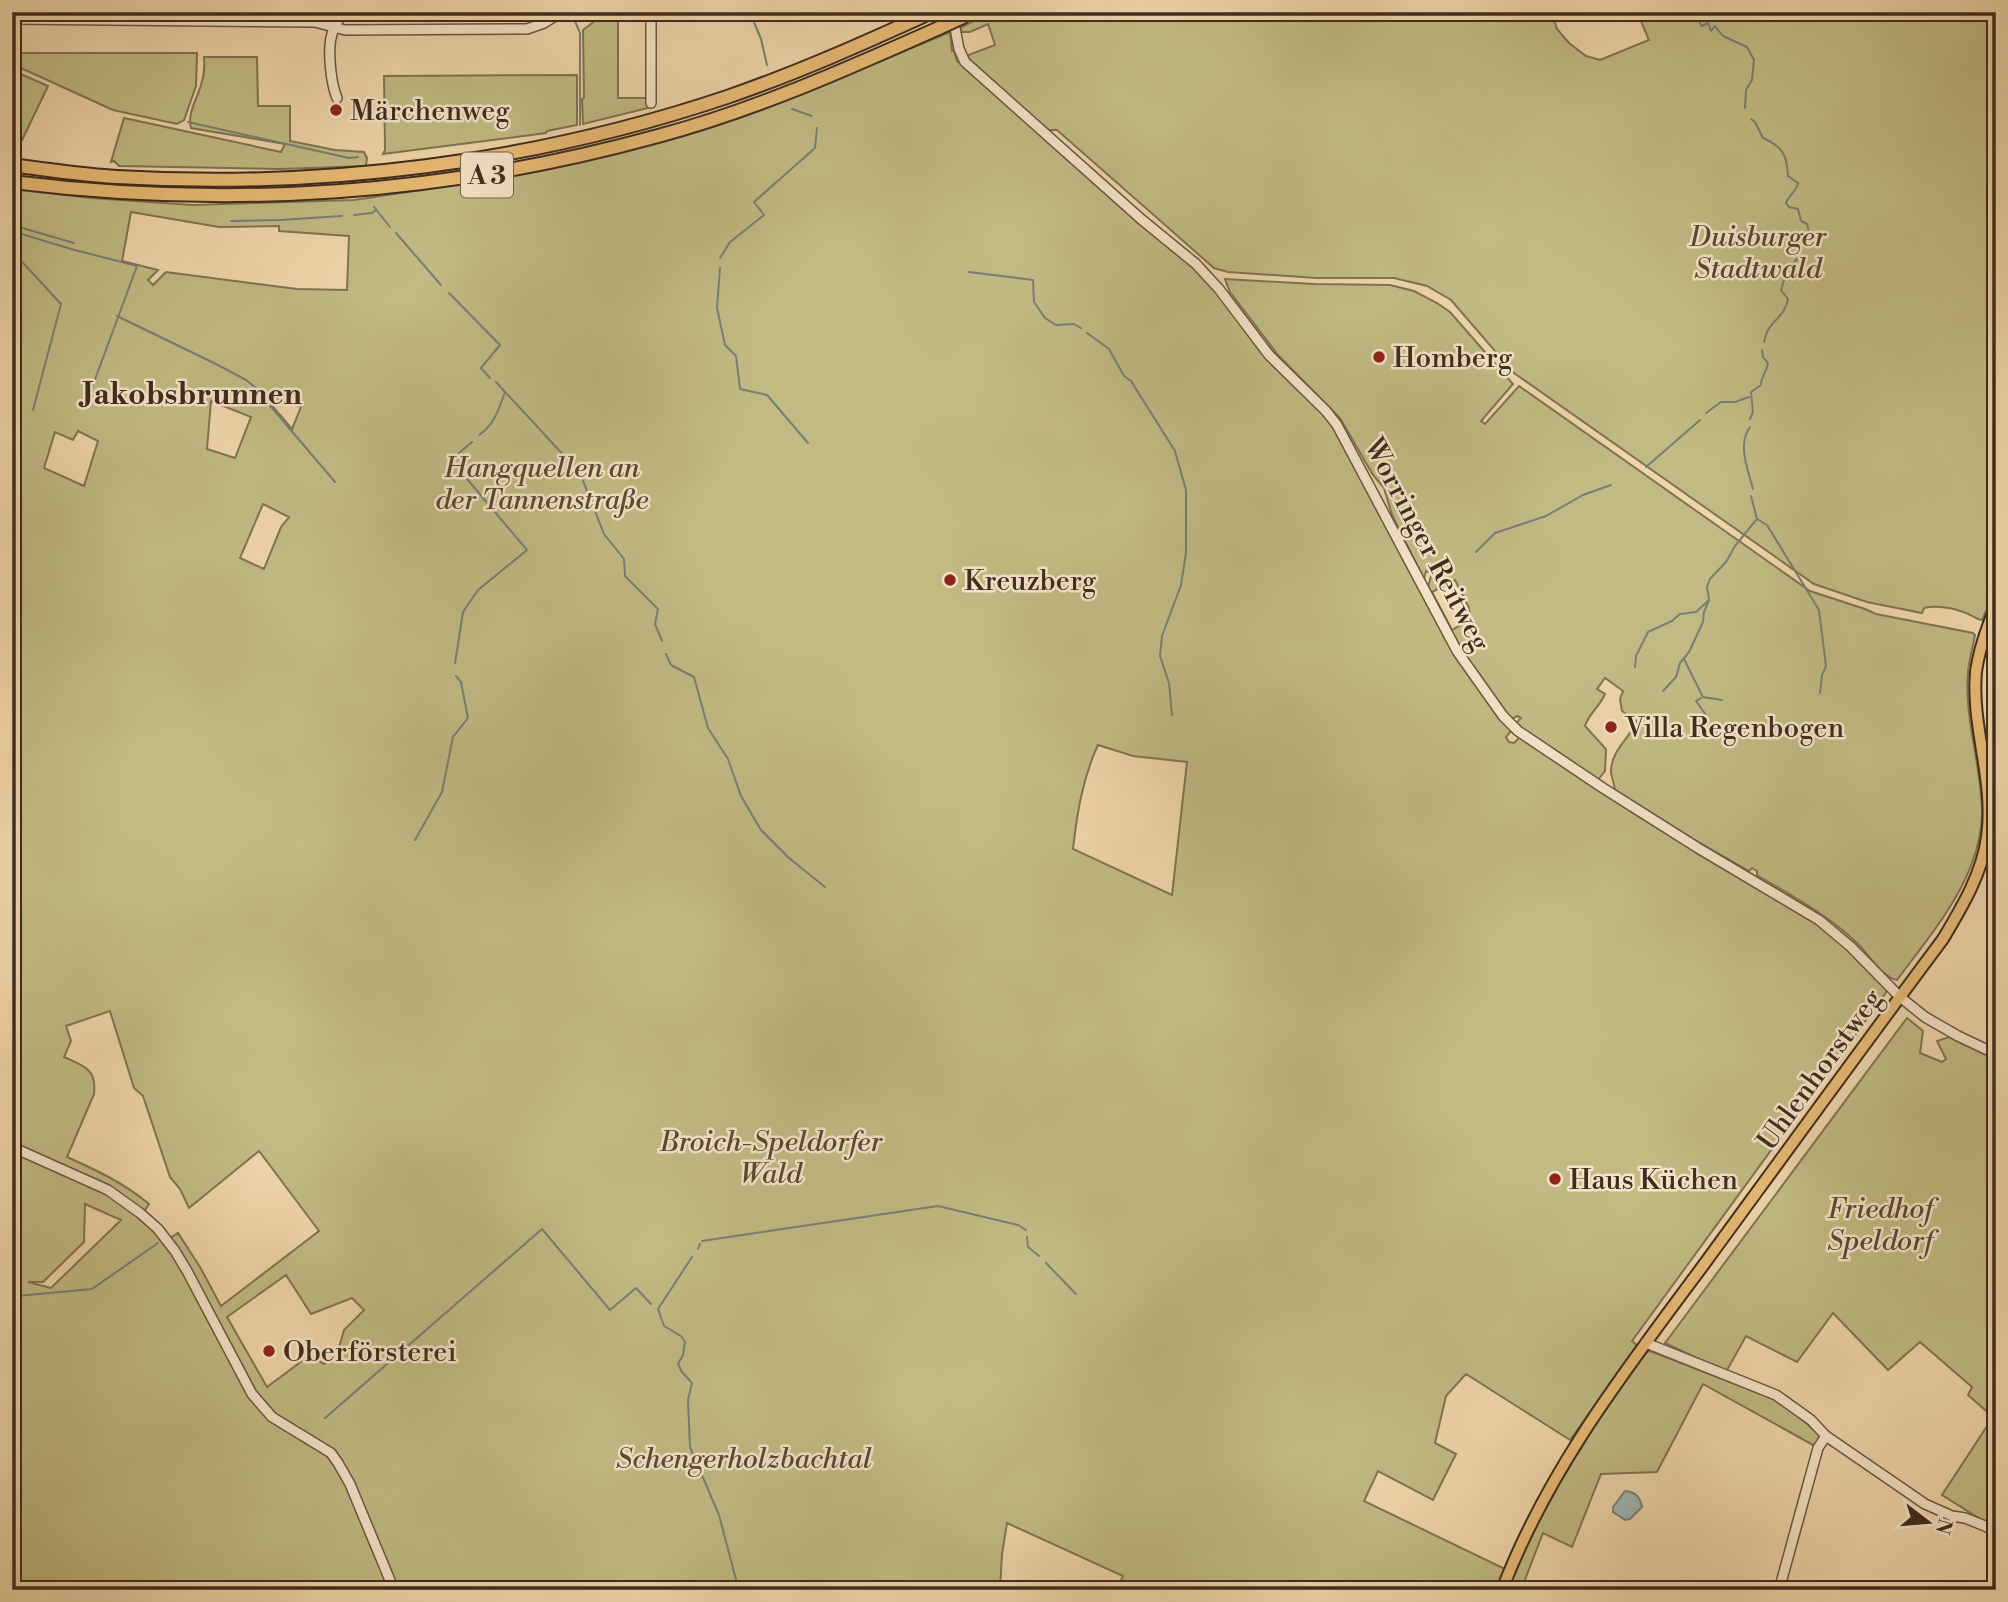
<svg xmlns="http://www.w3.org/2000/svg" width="2008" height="1602" font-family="'Libre Bodoni',serif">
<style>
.green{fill:#c1bb83;stroke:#807451;stroke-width:2;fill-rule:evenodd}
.water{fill:#9db7b3;stroke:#777f78;stroke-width:2}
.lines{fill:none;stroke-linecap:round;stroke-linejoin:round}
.stream{stroke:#777f78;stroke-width:2}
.minor-casing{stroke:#6b5642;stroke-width:12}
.major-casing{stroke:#3f2c1f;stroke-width:14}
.highway-casing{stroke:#3f2c1f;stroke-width:16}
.minor{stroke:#f5e4c8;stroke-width:9}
.major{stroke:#e8bb75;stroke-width:10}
.highway{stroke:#e8bb75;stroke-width:12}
.highway-bridge-casing{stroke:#3f2c1f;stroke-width:16;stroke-linecap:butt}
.highway-bridge{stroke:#e8bb75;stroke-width:12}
.poi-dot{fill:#8f2418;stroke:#f5e4c8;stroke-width:2.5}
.labels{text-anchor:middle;stroke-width:5;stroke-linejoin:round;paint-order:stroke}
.shield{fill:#f5e4c8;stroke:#766352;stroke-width:2}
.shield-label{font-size:26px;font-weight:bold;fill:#3f2c1f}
.poi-label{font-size:28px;fill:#3f2c1f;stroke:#f5e4c8;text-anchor:start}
.park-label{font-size:28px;font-style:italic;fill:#594933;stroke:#f5e4c8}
.street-label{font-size:28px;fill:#3f2c1f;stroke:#f5e4c8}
.neighbourhood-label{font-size:30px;font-weight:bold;fill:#3f2c1f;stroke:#f5e4c8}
</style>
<rect width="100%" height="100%" fill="#efd6aa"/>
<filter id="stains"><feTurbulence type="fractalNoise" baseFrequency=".00286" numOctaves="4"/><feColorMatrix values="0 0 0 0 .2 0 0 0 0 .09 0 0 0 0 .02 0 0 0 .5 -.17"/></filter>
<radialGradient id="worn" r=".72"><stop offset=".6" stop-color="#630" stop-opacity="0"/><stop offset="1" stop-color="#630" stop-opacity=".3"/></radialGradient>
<g class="green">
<path d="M 990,12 L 1552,12 L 1557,29 L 1569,43 L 1586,56 L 1600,60 L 1649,40 L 1637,12 L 1996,12 L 1996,589 L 1982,620 C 1975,619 1972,615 1966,613 C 1953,608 1937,605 1924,608 L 1922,613 L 1867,602 L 1814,584 L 1514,373 L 1451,300 L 1427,286 L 1394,278 L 1316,278 L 1228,272 L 1214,268 L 1057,130 L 1046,130 L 959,55 L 966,56 L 995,45 L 988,24 L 970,32 L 961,32 L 960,28 Z"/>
<polygon points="604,14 618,16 618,98 648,98 648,108 583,124 582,99 584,98 583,30"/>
<path d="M 950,32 L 952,51 L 954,51 L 957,61 L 1181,255 L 1217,292 L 1259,350 L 1322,411 L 1335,427 L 1443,631 L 1510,728 L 1511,731 L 1506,737 L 1509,742 L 1514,743 L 1520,737 L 1636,815 L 1822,927 C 1846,946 1866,968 1887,990 L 1885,994 L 1632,1341 L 1638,1346 L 1570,1440 L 1466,1374 L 1446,1396 L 1435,1443 L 1456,1454 L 1433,1500 L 1378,1471 L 1364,1501 L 1505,1569 L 1498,1590 L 1117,1590 L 1123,1576 L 1007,1523 L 1002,1554 L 1000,1590 L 12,1590 L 12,188 L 91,198 L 193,205 L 354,200 L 475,182 L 533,172 L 660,142 L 732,119 L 806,92 ZM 131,212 L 219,227 L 279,226 L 279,231 L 349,236 L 347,290 L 297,289 L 166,272 L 153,285 L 148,280 L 158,270 L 122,261 ZM 263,393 L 301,407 L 292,429 L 262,394 ZM 211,401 L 251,417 L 235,458 L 207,449 ZM 78,431 L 98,441 L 84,486 L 44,468 L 55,432 L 73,440 ZM 263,504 L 289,517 L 281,527 L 264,569 L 240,558 ZM 1098,745 L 1133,756 L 1187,762 L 1172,895 L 1073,849 C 1077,813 1083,777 1098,745 ZM 110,1011 L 134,1088 L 143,1096 L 170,1177 L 180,1189 L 189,1208 L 259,1151 L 319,1231 L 221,1306 L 200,1267 L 178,1233 L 164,1242 L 141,1217 L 149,1204 C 124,1183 96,1170 67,1157 L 94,1094 C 97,1069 84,1066 64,1057 L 71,1041 L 66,1026 ZM 85,1204 L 121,1220 L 51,1288 L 28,1282 L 43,1282 L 84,1242 ZM 286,1275 L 311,1314 L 352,1298 L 364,1310 L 344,1330 L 338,1351 L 324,1364 L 310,1355 L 267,1387 L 227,1317 Z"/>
<polygon points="12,53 197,53 196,86 184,120 177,124 113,110 12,64"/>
<path d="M 204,57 L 257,57 L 258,106 L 290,106 L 290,141 L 335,150 L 364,152 L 367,158 L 366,166 L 280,169 L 119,166 L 114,161 L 111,162 L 124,118 L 281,152 L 285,144 L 191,128 C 187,114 197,99 201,85 C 204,76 205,67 204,57 Z"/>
<polygon points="12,70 48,86 14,157 12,157"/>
<polygon points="577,75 577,125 547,131 546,133 383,154 385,150 384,76"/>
<path d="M 1225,279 L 1314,284 L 1390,285 L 1414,291 L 1437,303 L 1450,312 L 1513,384 L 1481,421 L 1485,424 L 1519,386 L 1810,591 L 1865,609 L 1876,614 L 1973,633 L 1975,635 C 1973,647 1969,660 1968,672 C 1964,718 1981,764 1982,811 C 1982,876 1934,930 1897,980 C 1880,976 1869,954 1857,943 C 1828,915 1792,896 1757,875 L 1757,871 L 1752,868 L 1749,871 L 1698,842 L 1615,790 C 1614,784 1612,778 1611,773 C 1610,752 1629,738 1637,722 L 1622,711 L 1620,699 L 1623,691 L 1605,678 L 1597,689 L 1605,694 C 1600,706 1588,715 1585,726 L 1606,749 L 1605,771 L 1598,780 L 1515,724 L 1521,718 L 1517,716 L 1512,719 L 1508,716 L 1457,643 L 1428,587 L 1432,573 L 1426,571 L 1424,579 L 1392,515 L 1384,488 L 1373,475 L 1340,418 L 1278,355 L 1230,292 ZM 1455,580 L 1469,608 L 1470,619 L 1452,630 L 1432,592 Z"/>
<polygon points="1907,1018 1923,1031 1920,1053 1942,1062 1946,1059 1937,1041 1949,1037 1996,1059 1996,1529 1942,1495 1993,1417 1968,1395 1972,1387 1920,1342 1888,1370 1833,1313 1797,1362 1746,1336 1726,1372 1665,1343"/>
<polygon points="1650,1351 1774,1399 1798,1416 1820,1435 1815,1446 1703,1384 1657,1472 1601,1474 1572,1547 1543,1533 1521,1590 1506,1590 1525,1543 1581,1443 1643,1354"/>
</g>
<path class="water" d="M 1625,1491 C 1636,1492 1640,1497 1642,1507 L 1630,1519 L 1625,1520 L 1613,1512 L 1613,1507 Z"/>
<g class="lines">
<g class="stream">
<polyline points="571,12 580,33 580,125"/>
<polyline points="1692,12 1702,26 1708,23 1711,31 1715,26 1723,36 1747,47 1754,60 1752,80 1746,90 1745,108"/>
<polyline points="754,22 761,39 767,65"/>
<polyline points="792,109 812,116"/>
<path d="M 1751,119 L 1755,122 L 1763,138 C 1783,147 1787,155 1788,176 L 1798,183 C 1797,191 1789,195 1786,203 L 1789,207 L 1798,209 L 1801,221 L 1807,224 L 1809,232 L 1799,248 L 1798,258 L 1790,267 L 1790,273 L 1784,280 L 1781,290 L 1788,299 C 1786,313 1775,319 1768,330 C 1766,334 1765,338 1764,342"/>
<polyline points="188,122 349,158 358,157"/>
<polyline points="374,207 390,227"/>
<polyline points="354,215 372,213 376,210"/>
<polyline points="231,221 280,220 342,216"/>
<polyline points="12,225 74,243"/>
<polyline points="12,231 71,249 137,266 87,401"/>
<polyline points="396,233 441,285"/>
<polyline points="12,251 61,304 33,410"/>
<polyline points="720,258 730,242 764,215 754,202 815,148 817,128"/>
<polyline points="720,268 717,308 725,345 736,356 740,389 767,395 808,443"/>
<polyline points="969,272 1033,280 1034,302 1045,318 1056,325 1074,324 1081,328"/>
<polyline points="449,293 500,345 481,368 490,378"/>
<polyline points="117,316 216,364 246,380 256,388"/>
<polyline points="1087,333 1109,349 1124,376 1131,381 1175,451 1186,490 1186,553 1181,585 1162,636 1160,656 1169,683 1172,715"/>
<polyline points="496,382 580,473 604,534 624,559 625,576 658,609 655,624 662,641"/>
<polyline points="261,395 335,482"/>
<polyline points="1706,413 1721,402 1735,402 1749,397"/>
<path d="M 1750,419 L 1753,412 L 1751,392 L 1761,385 C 1761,376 1767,372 1768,363 L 1763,357 L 1762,350"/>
<path d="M 1750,427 C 1737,444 1748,470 1753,489"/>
<path d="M 479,435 C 494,425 499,409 505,392"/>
<polyline points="1646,467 1700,420"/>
<polyline points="1751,496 1757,519 1767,525 1819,610 1826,666 1822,675 1820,693"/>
<polyline points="1476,552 1495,533 1546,516 1583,495 1611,485"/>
<polyline points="666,654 671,665 694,677 708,728 728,759 741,796 761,830 789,858 825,887"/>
<polyline points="1684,659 1703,697 1722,700"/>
<polyline points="455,663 463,612 478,590 527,550 451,460 472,442"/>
<polyline points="1635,667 1636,656 1648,632 1672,621 1680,614 1696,612 1709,600 1707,587 1710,579 1726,562 1735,546 1756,520"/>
<polyline points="1663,691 1676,677 1680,663 1689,652 1703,622 1704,612 1709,600"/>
<polyline points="1701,698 1696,701 1706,715"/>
<polyline points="415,840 442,792 453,737 468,718 461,682 456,676"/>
<polyline points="1027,1237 1028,1247 1039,1256"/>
<polyline points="702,1241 938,1206 1018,1225 1026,1230"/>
<polyline points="698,1249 700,1244"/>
<polyline points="692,1257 658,1309 664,1326 681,1336 685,1342 683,1355 678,1364 682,1372 692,1383 688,1400 690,1447 719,1515 738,1587"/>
<polyline points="1046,1263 1076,1294"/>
<polyline points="12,1292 17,1296 92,1289 158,1243"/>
<polyline points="325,1418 542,1229 610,1310 636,1288 651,1304"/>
</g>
<defs>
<g id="minor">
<polyline points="952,12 959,49 965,62 1141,219 1196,264 1219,289 1269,355 1326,411 1337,425 1457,651 1503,716 1518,731 1603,788 1698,848 1819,920 1851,947 1900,997 1925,1017 1958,1036 1996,1054"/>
<polyline points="12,19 315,22 345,30 527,29 544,23 562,12"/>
<path d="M 337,98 C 331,84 327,49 332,34 C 334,26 340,20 341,12"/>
<polyline points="651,103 651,12"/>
<polyline points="12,1147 108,1190 140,1213 158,1229 175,1251 187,1271 252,1394 272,1417 331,1453 338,1463 350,1484 394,1590"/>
<polyline points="1646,1343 1776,1395 1811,1420 1826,1436 1925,1504 1952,1516 1965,1518 1985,1526 1996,1532"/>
<polyline points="1779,1590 1818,1448 1826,1436"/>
</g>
<path id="major" d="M 1502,1590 C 1549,1467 1628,1367 1705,1263 C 1784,1155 1863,1046 1943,939 C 1962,907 1982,874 1987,837 C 1995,781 1971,727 1976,672 C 1979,649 1987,627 1996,606"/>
<g id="highway">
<path d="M 12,165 C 47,170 82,175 117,177 C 323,189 531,163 727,97 C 797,73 864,43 932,12"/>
<path d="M 12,182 C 232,209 444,195 658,136 C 755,110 847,69 939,28"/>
</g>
</defs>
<use href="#minor" class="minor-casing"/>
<use href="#major" class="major-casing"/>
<use href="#highway" class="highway-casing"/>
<use href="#minor" class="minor"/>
<use href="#major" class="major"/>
<use href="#highway" class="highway"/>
<defs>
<polyline id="highway-bridge" points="939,28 965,16"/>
</defs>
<use href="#highway-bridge" class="highway-bridge-casing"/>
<use href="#highway-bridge" class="highway-bridge"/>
</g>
<g class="poi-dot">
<circle cx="336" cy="110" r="7"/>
<circle cx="1379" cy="357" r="7"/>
<circle cx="950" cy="580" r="7"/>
<circle cx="1611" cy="727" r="7"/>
<circle cx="1555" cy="1179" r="7"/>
<circle cx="269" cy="1351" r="7"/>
</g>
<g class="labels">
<rect class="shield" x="461" y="152.5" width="52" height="45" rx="5"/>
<g class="shield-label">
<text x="487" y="184">A 3</text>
</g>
<g class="poi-label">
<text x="350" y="120">Märchenweg</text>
<text x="1393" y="367">Homberg</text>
<text x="964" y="590">Kreuzberg</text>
<text x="1625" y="737">Villa Regenbogen</text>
<text x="1569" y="1189">Haus Küchen</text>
<text x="283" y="1361">Oberförsterei</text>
</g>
<g class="park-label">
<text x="1758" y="246">Duisburger<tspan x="1758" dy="32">Stadtwald</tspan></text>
<text x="542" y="477">Hangquellen an<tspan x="542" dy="32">der Tannenstraße</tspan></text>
<text x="771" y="1151">Broich-Speldorfer<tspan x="771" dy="32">Wald</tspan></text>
<text x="1880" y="1218">Friedhof<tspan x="1880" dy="32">Speldorf</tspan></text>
<text x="744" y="1468">Schengerholzbachtal</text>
</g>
<g class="street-label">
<text transform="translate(1428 544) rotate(62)" y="10">Worringer Reitweg</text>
<text transform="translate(1819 1069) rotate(-54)" y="10">Uhlenhorstweg</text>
</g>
<g class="neighbourhood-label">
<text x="192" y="404">Jakobsbrunnen</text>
</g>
</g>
<rect width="2008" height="1602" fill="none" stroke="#efd6aa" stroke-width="42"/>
<rect x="14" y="14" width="1980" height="1574" fill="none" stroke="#3f2c1f" stroke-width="3.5"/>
<rect x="21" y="21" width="1966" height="1560" fill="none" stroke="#3f2c1f" stroke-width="2"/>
<g transform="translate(1928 1522) rotate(106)" stroke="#f5e4c8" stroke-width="5" paint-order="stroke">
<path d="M0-5L12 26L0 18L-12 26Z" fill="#3f2c1f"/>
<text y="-10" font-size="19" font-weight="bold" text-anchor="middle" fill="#3f2c1f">N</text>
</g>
<rect width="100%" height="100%" filter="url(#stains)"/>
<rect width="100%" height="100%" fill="url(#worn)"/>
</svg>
